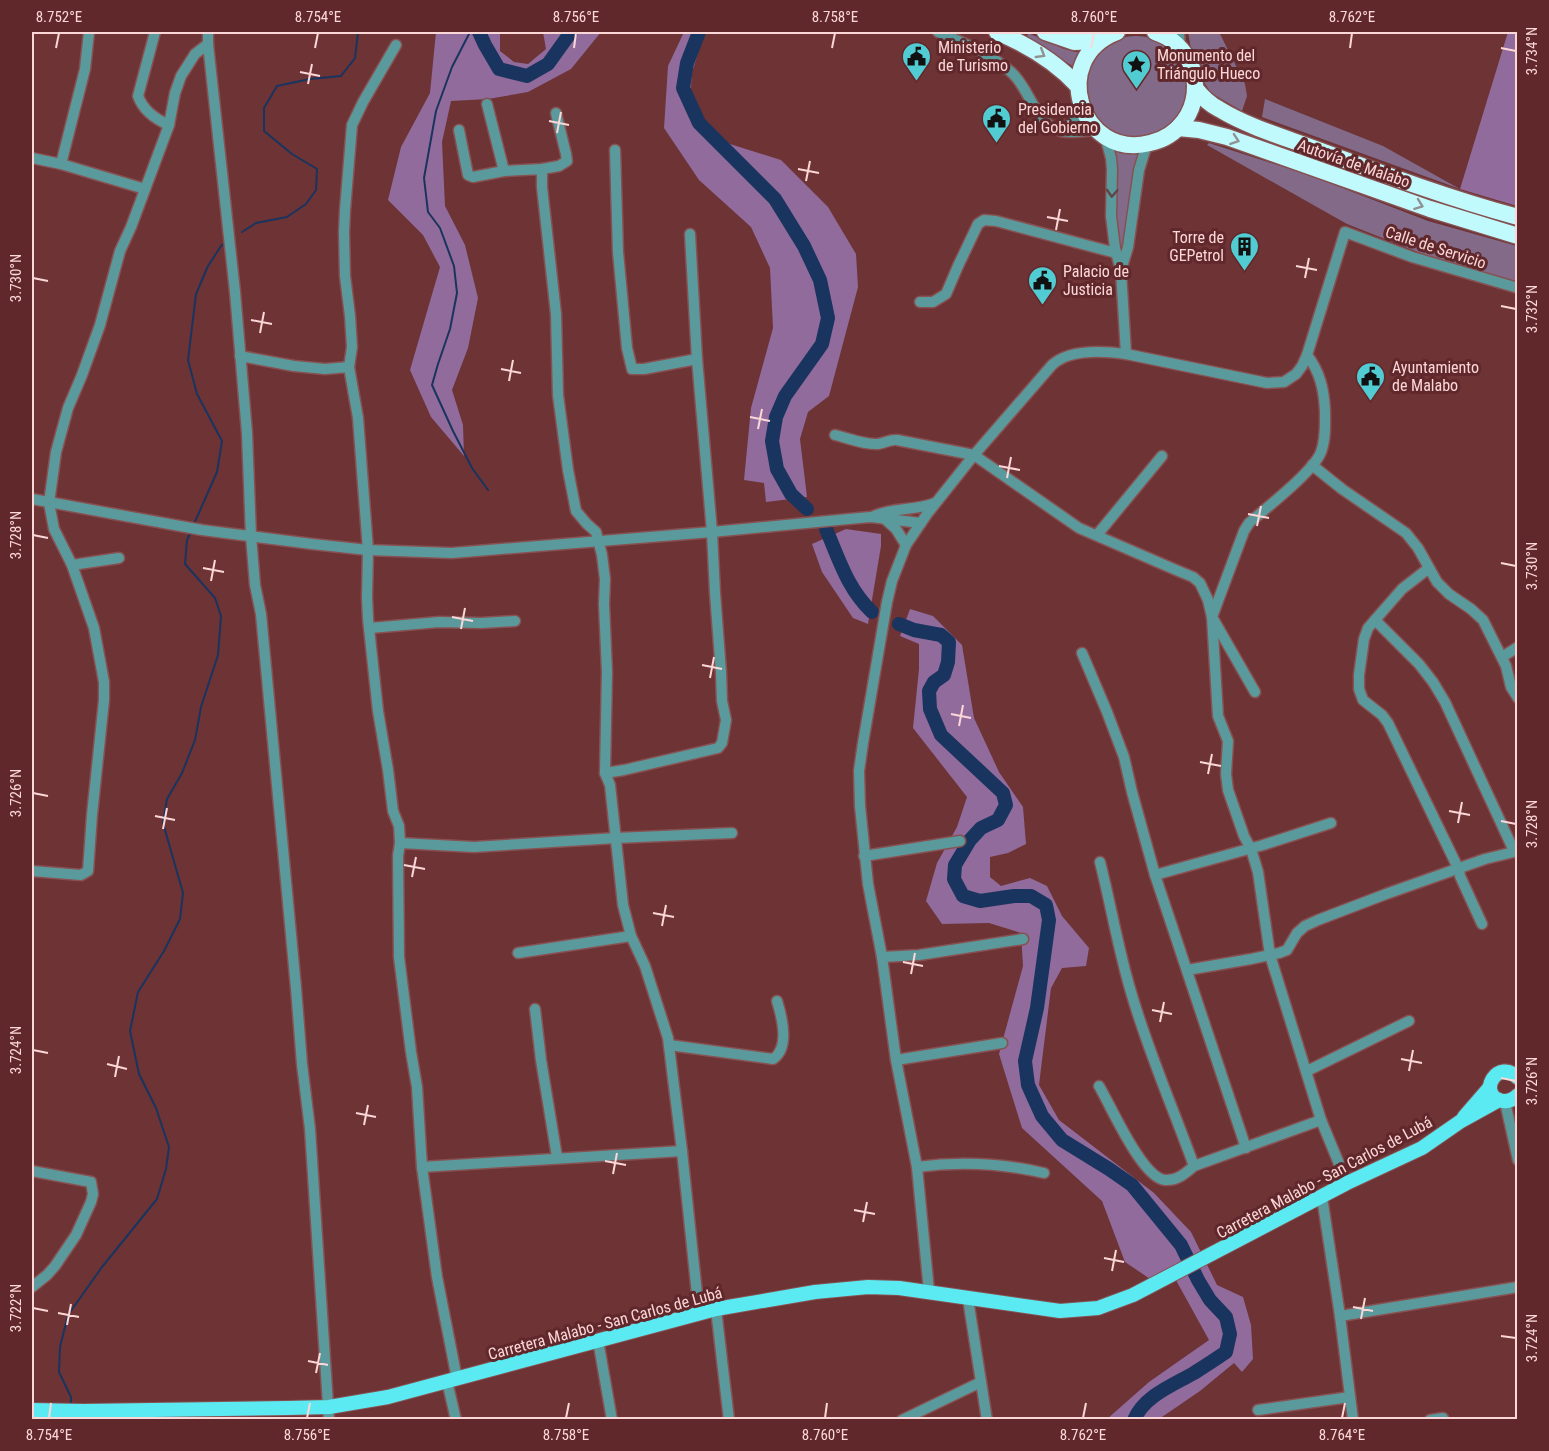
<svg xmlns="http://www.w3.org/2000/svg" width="1549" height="1451" font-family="'Roboto Condensed',sans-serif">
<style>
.green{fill:#826a88}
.forest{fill:#916b9b}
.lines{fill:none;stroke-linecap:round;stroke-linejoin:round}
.stream{stroke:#19345f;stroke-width:2}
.river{stroke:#19345f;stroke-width:14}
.minor-casing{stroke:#875152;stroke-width:13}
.major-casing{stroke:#875152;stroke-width:16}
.highway-casing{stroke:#875152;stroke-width:19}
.minor{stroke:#5b9a9c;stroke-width:10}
.major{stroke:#5beaf1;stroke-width:14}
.highway{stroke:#c1fafc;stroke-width:16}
.oneway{stroke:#919194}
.oneway2{stroke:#604447}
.ticks{fill:none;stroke:#fcd7d7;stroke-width:2}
.labels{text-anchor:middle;stroke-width:6;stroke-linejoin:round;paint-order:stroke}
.poi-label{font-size:16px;fill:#fcd7d7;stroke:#61282b;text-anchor:start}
.street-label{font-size:16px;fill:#fcd7d7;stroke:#61282b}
.neatline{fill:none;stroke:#fcd7d7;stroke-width:2}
.ticks-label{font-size:15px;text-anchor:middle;fill:#fcd7d7}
</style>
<rect width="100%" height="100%" fill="#6d3335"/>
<g class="green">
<polygon points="1188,32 1219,32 1245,84 1247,96 1242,111 1211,93 1204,82 1203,67 1191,49"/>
<polygon points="1028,33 1064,49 1080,53 1074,67 1027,37"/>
<circle cx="1136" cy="87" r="51"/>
<polygon points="1265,99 1383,146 1460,189 1262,117"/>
<polygon points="1209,143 1306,174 1428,221 1517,246 1517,282 1428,256 1347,224 1207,145"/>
<polygon points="1112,147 1120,151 1143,152 1136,162 1127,245 1122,256 1117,240 1116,193"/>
</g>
<g class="forest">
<polygon points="436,32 500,32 500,51 514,62 528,64 546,49 543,32 601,32 571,69 528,92 488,99 451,101 442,142 445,206 465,245 478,298 468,348 452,390 463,425 464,456 431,417 410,370 440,267 423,235 388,200 401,147 430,93"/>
<polygon points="684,32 704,32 692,73 690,99 702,123 730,144 781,160 828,207 856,254 858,287 829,396 808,412 800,439 807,497 766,502 764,483 744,480 751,408 773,328 770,268 751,227 699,180 664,128 668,66"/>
<polygon points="1508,32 1517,32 1517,206 1460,189"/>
<polygon points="846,529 881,534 881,546 868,624 853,618 822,572 812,544"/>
<polygon points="910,609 933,616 962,645 974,718 999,772 1023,807 1026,844 1008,853 990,857 990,877 1001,886 1030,878 1047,886 1062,916 1089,948 1086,966 1062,968 1051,988 1039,1085 1059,1120 1154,1193 1191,1232 1217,1285 1243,1297 1251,1325 1253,1359 1242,1372 1234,1363 1200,1391 1159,1419 1107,1419 1149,1382 1209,1340 1172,1273 1156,1283 1125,1262 1102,1201 1022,1128 999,1054 1023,966 1021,933 989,923 942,924 926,901 937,863 957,827 967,797 913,728 919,669 919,644 900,636"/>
</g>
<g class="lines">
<g class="stream">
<polyline points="470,32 452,67 436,111 424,178 428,212 440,228 454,266 457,293 450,329 438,364 432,385 453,431 472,468 488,490"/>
<polyline points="242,232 256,223 287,217 306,204 316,190 317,169 292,154 264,131 264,108 277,86 310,79 341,76 355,58 358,32"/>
<polyline points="194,524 217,472 222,441 197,394 188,360 196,294 208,266 221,246 226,242"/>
<polyline points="71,1405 71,1397 59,1372 60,1347 68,1315 102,1267 157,1199 166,1169 169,1147 156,1108 139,1074 130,1031 138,992 164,951 180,919 183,893 163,823 167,799 182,773 195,740 201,707 218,655 221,616 215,598 185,564 187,540 191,532"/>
</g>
<g class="river">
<polyline points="479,32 485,45 499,69 527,76 548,64 571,32"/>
<polyline points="699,32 687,63 683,88 699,123 775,199 804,246 820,280 828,318 822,344 785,396 776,417 772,441 777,469 791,494 807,509"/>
<path d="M 826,529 C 839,559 847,588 872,612"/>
<path d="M 899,624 L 914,630 L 941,635 L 949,642 L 948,662 L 944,675 L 934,682 L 929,691 L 930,709 L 941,735 L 1003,793 L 1006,805 L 998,820 L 981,828 L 970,840 L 955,865 L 954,879 L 963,896 L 980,901 L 1014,896 L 1031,896 L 1046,905 L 1049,920 L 1037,1008 L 1025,1061 L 1028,1085 L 1042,1116 L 1062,1140 L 1109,1169 L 1132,1185 L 1181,1245 L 1198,1280 L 1210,1300 L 1226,1317 L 1230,1334 L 1226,1352 C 1216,1359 1205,1366 1194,1373 C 1173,1385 1144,1396 1134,1420"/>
</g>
<defs>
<g id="minor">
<path d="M 155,32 L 138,96 C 143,110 155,119 169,125"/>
<polyline points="208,32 208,44 235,292 247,433 251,536 255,585 261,614 296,988 302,1064 310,1129 329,1420"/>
<path d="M 938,32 C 963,43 990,53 1011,72 C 1030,88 1035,125 1061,131 C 1072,134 1086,130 1098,130"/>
<polyline points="1179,32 1180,47"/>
<polyline points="396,45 363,102 352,125 345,210 344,232 345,276 350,316 352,347 349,367 358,418 368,550 367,597 368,619 378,711 388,770 393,811 399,826 400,843 398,856 399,957 411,1052 417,1087 422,1167 437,1277 457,1379"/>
<polyline points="487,104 504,171"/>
<polyline points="459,130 468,175 473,177 504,171 542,169 542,187 556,314 558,395 568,470 576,511 587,524 596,532 602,555 605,579 604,604 607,672 605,773 610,785 623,905 631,936 645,966 668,1038 682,1151 699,1313"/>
<polyline points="1061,131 1077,117 1082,109"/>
<polyline points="1105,136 1111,158 1112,169 1111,216 1115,248 1121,271 1126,354 1267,383 1284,382 1296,374 1302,366 1307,355 1345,232 1412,257 1518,288"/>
<polyline points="32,158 61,164 145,189"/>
<polyline points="61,164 85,69 89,32"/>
<polyline points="542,169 559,166 567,161 566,154 556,113"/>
<polyline points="690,234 697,359"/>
<polyline points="1121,270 1128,247 1139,170 1147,144"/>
<polyline points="920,302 933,302 946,294 958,266 978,224 984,220 996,221 1116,253"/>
<polyline points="240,356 294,366 325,369 349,367"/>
<path d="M 835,435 C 848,438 864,445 878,444 C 885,443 890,439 897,440 L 974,455 L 1079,528 L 1176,570 L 1193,577 L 1200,583 L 1208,600 L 1212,617 L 1218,716 L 1228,741 L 1226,774 L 1228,790 L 1244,836 L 1251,849 L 1258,872 L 1270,955 L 1321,1120 L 1347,1183"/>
<polyline points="1312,465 1342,489 1406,533 1418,548 1437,582 1449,594 1471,609 1483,620 1506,666 1511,687 1518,698"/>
<polyline points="32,499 202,530 312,544 368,550 452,553 712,532 859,518 871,517 921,523"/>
<path d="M 874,516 C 893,507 915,511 935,503"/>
<polyline points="886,520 896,529 906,545"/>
<polyline points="1097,535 1162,456"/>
<polyline points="72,565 119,558"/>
<polyline points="1429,568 1402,589 1368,628 1364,639 1359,675 1359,689 1363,700 1382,715 1388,723 1459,870 1460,876 1482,924"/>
<polyline points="1375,620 1419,664 1433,682 1445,702 1514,851"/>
<polyline points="370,628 439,622 481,623 515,621"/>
<polyline points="1082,653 1107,712 1124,757 1132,792 1155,875 1246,1148"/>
<polyline points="1502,657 1518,647"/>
<path d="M 1255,692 L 1212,617 L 1244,531 L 1249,523 C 1266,508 1314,471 1321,452 C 1326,439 1325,424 1325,411 C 1324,389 1320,372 1307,355"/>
<polyline points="605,773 624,770 718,748 722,743 726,720 722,701 721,672 715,593 712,532 697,359 644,369 632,369 627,348 618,252 615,150"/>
<polyline points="400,843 474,847 616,838 732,833"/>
<polyline points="864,856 960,841"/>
<path d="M 1100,862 C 1111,905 1118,949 1131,992 C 1148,1051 1173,1108 1194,1166"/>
<polyline points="32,871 81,875 88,871 92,815 104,700 104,682 94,628 72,565 54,529 49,503 56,452 68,408 82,375 100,325 120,251 131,227 169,125 175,93 181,76 195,54 208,44"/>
<polyline points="1155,875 1263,845 1331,823"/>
<polyline points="518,953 631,936"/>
<polyline points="882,957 919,955 1023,939"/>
<polyline points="1187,970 1251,959 1279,953 1287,950 1297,933 1305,926 1318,920 1386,894 1485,859 1518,851"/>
<polyline points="535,1009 541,1060 557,1157"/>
<path d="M 669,1045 L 773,1059 C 790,1048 782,1017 777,1001"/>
<polyline points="896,1060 1002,1043"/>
<polyline points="1307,1071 1409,1021"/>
<path d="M 1099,1086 C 1111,1106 1142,1178 1165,1180 C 1177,1181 1186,1173 1194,1166 L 1321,1120"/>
<polyline points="1505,1102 1518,1160"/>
<polyline points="422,1167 682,1151"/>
<path d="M 917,1167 C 961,1161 1001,1163 1044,1173"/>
<polyline points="32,1171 91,1182 93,1194 91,1202 76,1235 55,1266 47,1275 32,1287"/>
<polyline points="1322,1197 1340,1316 1353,1420"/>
<path d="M 929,1291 L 917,1167 L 896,1060 L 882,957 L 868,884 L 860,806 L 859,771 L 863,743 L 887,602 L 892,581 L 906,545 L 927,514 L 974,455 L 1052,365 C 1069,349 1104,351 1126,354"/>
<polyline points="968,1299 987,1420"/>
<polyline points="716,1309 729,1420"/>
<polyline points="1340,1316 1518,1287"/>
<polyline points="598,1340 612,1420"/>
<polyline points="447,1381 456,1420"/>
<polyline points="1258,1410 1350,1397"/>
<polyline points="902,1420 981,1382"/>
<polyline points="1430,1420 1443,1418"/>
</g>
<g id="major">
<path d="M 1518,1078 C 1498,1057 1478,1092 1499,1100 C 1507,1103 1513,1100 1518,1095"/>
<polyline points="1464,1117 1490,1087"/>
<polyline points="32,1410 83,1411 288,1408 329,1407 388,1397 716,1309 815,1292 868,1287 899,1288 1060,1311 1098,1308 1133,1295 1347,1183 1422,1148 1461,1121 1499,1100"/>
</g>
<g id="highway">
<path d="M 997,32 C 1028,45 1055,61 1078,86"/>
<polyline points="1045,32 1074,42 1099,41"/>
<path d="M 1117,32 C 1048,58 1080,161 1150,143 C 1164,140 1176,132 1184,121 C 1196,105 1198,83 1191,65 C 1184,49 1171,37 1155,32"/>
<path d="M 1195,88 C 1202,97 1209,104 1219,109 C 1250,128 1287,138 1321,151 C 1386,175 1451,199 1518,217"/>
<polyline points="1178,128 1199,130 1227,137 1430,209 1518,236"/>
</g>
</defs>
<use href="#minor" class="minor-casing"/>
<use href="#major" class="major-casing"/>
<use href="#highway" class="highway-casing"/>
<use href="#minor" class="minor"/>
<use href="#major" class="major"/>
<use href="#highway" class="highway"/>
</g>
<defs><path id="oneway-chevron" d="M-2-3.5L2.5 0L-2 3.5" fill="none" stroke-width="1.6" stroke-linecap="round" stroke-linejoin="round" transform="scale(1.5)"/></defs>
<g class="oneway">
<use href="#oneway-chevron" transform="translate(1041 54) rotate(31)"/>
<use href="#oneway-chevron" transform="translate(1235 140) rotate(19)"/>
<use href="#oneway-chevron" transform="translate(1419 205) rotate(20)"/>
</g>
<use class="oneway2" href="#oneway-chevron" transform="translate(1112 193) rotate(93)"/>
<path class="ticks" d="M 56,48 L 59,33M 315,48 L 318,33M 574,48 L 576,33M 832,48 L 835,33M 1091,48 L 1094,33M 1350,48 L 1352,33M 1501,48 L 1516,51M 300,72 L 320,76M 308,84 L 312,64M 549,121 L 569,125M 557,133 L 561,112M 798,169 L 819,173M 806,181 L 810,161M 1047,217 L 1068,221M 1056,230 L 1060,209M 1296,266 L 1317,270M 33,278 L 48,281M 1305,278 L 1309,258M 1501,306 L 1516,309M 251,320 L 272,324M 260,333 L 264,312M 501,369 L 521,373M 509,381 L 513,360M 750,417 L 770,421M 758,429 L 762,409M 999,466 L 1020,470M 1007,478 L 1011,457M 1248,514 L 1269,518M 1257,526 L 1261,506M 33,535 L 48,538M 1501,563 L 1516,566M 203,568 L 224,572M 211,581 L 215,560M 452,617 L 473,621M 461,629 L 465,608M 702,665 L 722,669M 710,678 L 714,657M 951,714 L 971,718M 959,726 L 963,705M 1200,762 L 1221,766M 1208,774 L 1212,754M 33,793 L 48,796M 1449,811 L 1470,815M 155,816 L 175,820M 1501,821 L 1516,824M 1458,823 L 1462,802M 163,829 L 167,808M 404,865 L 425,869M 412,877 L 416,857M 653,913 L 674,917M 662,926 L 666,905M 903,962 L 923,966M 911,974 L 915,953M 1152,1010 L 1172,1014M 1160,1022 L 1164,1002M 33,1050 L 48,1053M 1401,1059 L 1422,1063M 107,1064 L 127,1069M 1409,1071 L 1413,1050M 115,1077 L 119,1056M 1501,1078 L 1516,1081M 356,1113 L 376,1117M 364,1125 L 368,1105M 605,1161 L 626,1165M 613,1174 L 617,1153M 854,1210 L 875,1214M 863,1222 L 867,1202M 1104,1258 L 1124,1262M 1112,1271 L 1116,1250M 1353,1307 L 1373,1311M 33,1308 L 48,1311M 58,1313 L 79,1317M 1361,1319 L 1365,1298M 67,1325 L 71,1304M 1501,1336 L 1516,1338M 308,1361 L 328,1365M 316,1373 L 320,1353M 49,1418 L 51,1403M 307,1418 L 310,1403M 566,1418 L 569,1403M 825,1418 L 827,1403M 1083,1418 L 1086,1403M 1342,1418 L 1345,1403"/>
<defs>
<symbol id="civic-pin" viewBox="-11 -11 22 30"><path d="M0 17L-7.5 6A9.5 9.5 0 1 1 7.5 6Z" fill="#51ccd2" stroke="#61282b"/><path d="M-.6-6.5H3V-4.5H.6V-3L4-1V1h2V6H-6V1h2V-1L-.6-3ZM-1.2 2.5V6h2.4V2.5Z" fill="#111"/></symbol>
<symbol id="sight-pin" viewBox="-11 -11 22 30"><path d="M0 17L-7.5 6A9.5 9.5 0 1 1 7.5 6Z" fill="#51ccd2" stroke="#61282b"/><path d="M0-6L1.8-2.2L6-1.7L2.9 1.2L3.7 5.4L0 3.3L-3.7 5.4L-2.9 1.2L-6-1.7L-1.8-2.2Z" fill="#111"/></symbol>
<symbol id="building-pin" viewBox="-11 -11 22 30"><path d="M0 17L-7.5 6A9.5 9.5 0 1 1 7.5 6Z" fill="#51ccd2" stroke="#61282b"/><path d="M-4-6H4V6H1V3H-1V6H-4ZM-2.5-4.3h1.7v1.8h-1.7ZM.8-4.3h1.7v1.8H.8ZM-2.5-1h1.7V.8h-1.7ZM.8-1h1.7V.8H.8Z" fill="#111"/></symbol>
</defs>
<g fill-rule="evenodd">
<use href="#civic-pin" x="900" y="40" width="33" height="45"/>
<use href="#sight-pin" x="1120" y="48" width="33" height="45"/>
<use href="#civic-pin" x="980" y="102" width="33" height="45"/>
<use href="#building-pin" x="1228" y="230" width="33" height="45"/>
<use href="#civic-pin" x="1026" y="264" width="33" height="45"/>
<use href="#civic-pin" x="1354" y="360" width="33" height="45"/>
</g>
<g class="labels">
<g class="poi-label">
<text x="938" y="53">Ministerio<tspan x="938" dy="18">de Turismo</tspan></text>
<text x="1157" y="61">Monumento del<tspan x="1157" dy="18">Triángulo Hueco</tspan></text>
<text x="1018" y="115">Presidencia<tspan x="1018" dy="18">del Gobierno</tspan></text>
<text x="1224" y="243" text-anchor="end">Torre de<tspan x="1224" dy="18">GEPetrol</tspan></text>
<text x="1063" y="277">Palacio de<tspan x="1063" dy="18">Justicia</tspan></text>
<text x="1392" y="373">Ayuntamiento<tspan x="1392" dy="18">de Malabo</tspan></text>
</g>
<g class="street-label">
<text transform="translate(1354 163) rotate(19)" y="6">Autovía de Malabo</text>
<text transform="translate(1436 247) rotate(18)" y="6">Calle de Servicio</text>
<text transform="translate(1324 1177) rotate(-28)" y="6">Carretera Malabo - San Carlos de Lubá</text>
<text transform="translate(605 1323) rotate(-15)" y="6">Carretera Malabo - San Carlos de Lubá</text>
</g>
</g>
<rect width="1549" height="1451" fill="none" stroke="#61282b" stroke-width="66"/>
<rect x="33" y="33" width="1483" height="1385" class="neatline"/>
<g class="ticks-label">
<text x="59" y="22">8.752°E</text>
<text x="318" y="22">8.754°E</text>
<text x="576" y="22">8.756°E</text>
<text x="835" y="22">8.758°E</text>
<text x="1094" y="22">8.760°E</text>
<text x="1352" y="22">8.762°E</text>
<text transform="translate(1532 51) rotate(-90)" y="5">3.734°N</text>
<text transform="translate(16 278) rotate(-90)" y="5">3.730°N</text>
<text transform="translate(1532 309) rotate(-90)" y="5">3.732°N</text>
<text transform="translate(16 535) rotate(-90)" y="5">3.728°N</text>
<text transform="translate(1532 566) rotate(-90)" y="5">3.730°N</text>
<text transform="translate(16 793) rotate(-90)" y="5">3.726°N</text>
<text transform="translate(1532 824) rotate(-90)" y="5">3.728°N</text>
<text transform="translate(16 1050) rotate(-90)" y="5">3.724°N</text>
<text transform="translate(1532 1081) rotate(-90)" y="5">3.726°N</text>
<text transform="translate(16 1308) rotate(-90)" y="5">3.722°N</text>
<text transform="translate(1532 1338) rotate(-90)" y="5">3.724°N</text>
<text x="49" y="1440">8.754°E</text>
<text x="307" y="1440">8.756°E</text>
<text x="566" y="1440">8.758°E</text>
<text x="825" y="1440">8.760°E</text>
<text x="1083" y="1440">8.762°E</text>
<text x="1342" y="1440">8.764°E</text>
</g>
</svg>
